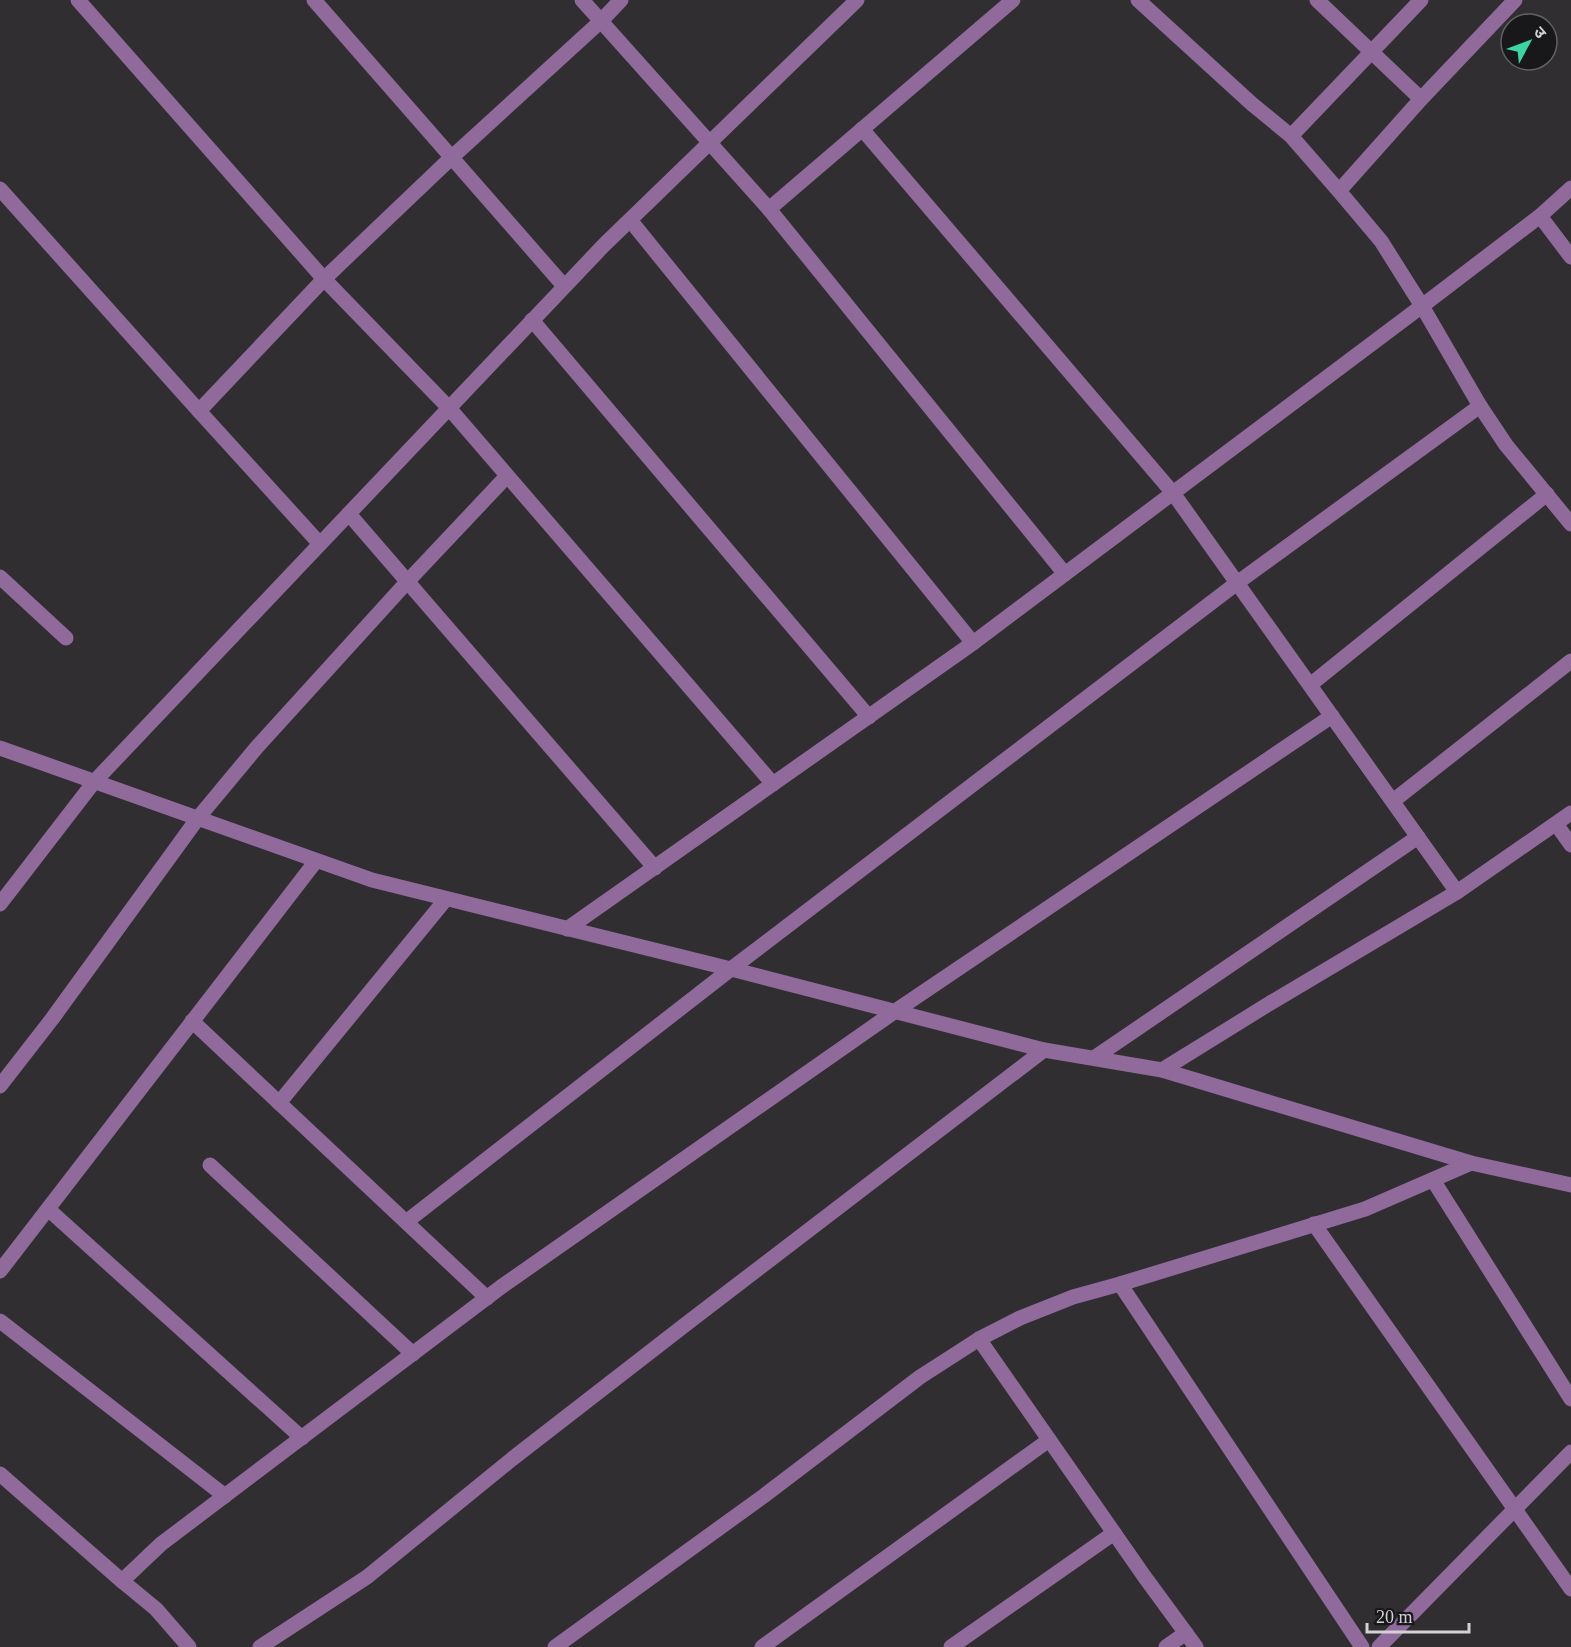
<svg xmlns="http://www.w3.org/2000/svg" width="1571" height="1647" font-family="'Times New Roman','Noto Sans Devanagari',serif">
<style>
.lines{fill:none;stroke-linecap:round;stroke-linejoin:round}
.minor{stroke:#8f6a9b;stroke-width:15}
</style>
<rect width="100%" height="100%" fill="#312e32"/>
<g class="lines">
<g class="minor">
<polyline points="78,0 324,279 449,408 773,784"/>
<polyline points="314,0 564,286"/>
<polyline points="582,0 769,209 1065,574"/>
<polyline points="1138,0 1252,104 1291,136 1339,191 1381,241 1422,306 1480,406 1506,445 1571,524"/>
<polyline points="1317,0 1421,99"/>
<polyline points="862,129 1173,493 1457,892"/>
<polyline points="1291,136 1421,0"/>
<polyline points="0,189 199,411 320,544"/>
<polyline points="1339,191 1421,99 1515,0"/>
<polyline points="769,209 1013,0"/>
<polyline points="1540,216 1571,257"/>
<polyline points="630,220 973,643"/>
<polyline points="532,320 869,717"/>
<polyline points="199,411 324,279 451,158 601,21 621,0"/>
<polyline points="349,514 655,868"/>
<polyline points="0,577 66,638"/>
<polyline points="1310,685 1547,494"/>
<polyline points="0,748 372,880 731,969 1044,1050 1162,1070 1471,1163 1571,1185"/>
<polyline points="1393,801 1571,661"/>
<polyline points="1556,824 1571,845"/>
<polyline points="0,904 94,782 604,245 857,0"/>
<polyline points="567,929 973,643 1422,306 1540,216 1571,188"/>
<polyline points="192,1021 487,1298"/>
<polyline points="1094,1058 1418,837"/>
<polyline points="1162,1070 1272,1002 1457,892 1571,813"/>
<polyline points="0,1086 52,1019 198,818 257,747 407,582 507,476"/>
<polyline points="279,1103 446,899"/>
<polyline points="210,1165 413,1354"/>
<polyline points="1433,1180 1571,1399"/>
<polyline points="48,1209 302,1438"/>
<polyline points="406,1222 731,969 1237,583 1480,406"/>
<polyline points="1314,1224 1571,1589"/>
<polyline points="0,1271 316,861"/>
<polyline points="1120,1284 1362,1647"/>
<polyline points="0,1321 225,1496"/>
<polyline points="979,1339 1144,1576 1196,1647"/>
<polyline points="0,1474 122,1581"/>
<polyline points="189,1647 156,1609 122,1581 161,1544 501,1287 894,1012 1332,716"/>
<polyline points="260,1647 367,1577 512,1459 690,1321 1044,1050"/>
<polyline points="555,1647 765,1495 920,1377 979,1339 1020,1318 1073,1297 1120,1284 1365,1209 1471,1163"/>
<polyline points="762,1647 1049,1440"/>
<polyline points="951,1647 1114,1533"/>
<polyline points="1166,1647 1186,1633"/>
<polyline points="1379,1647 1571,1452"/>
</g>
</g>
<g transform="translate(1529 42) rotate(49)"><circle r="28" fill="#181719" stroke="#636163" stroke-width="1.5"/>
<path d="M0-4.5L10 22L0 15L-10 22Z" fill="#3ad4a5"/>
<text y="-9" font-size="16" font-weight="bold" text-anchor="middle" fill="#d3d1d3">उ</text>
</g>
<path d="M1367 1623v9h102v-9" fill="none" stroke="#d3d1d3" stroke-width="3"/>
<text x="1376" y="1623" font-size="18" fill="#d3d1d3" stroke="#181719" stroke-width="4.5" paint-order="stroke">20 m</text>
</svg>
